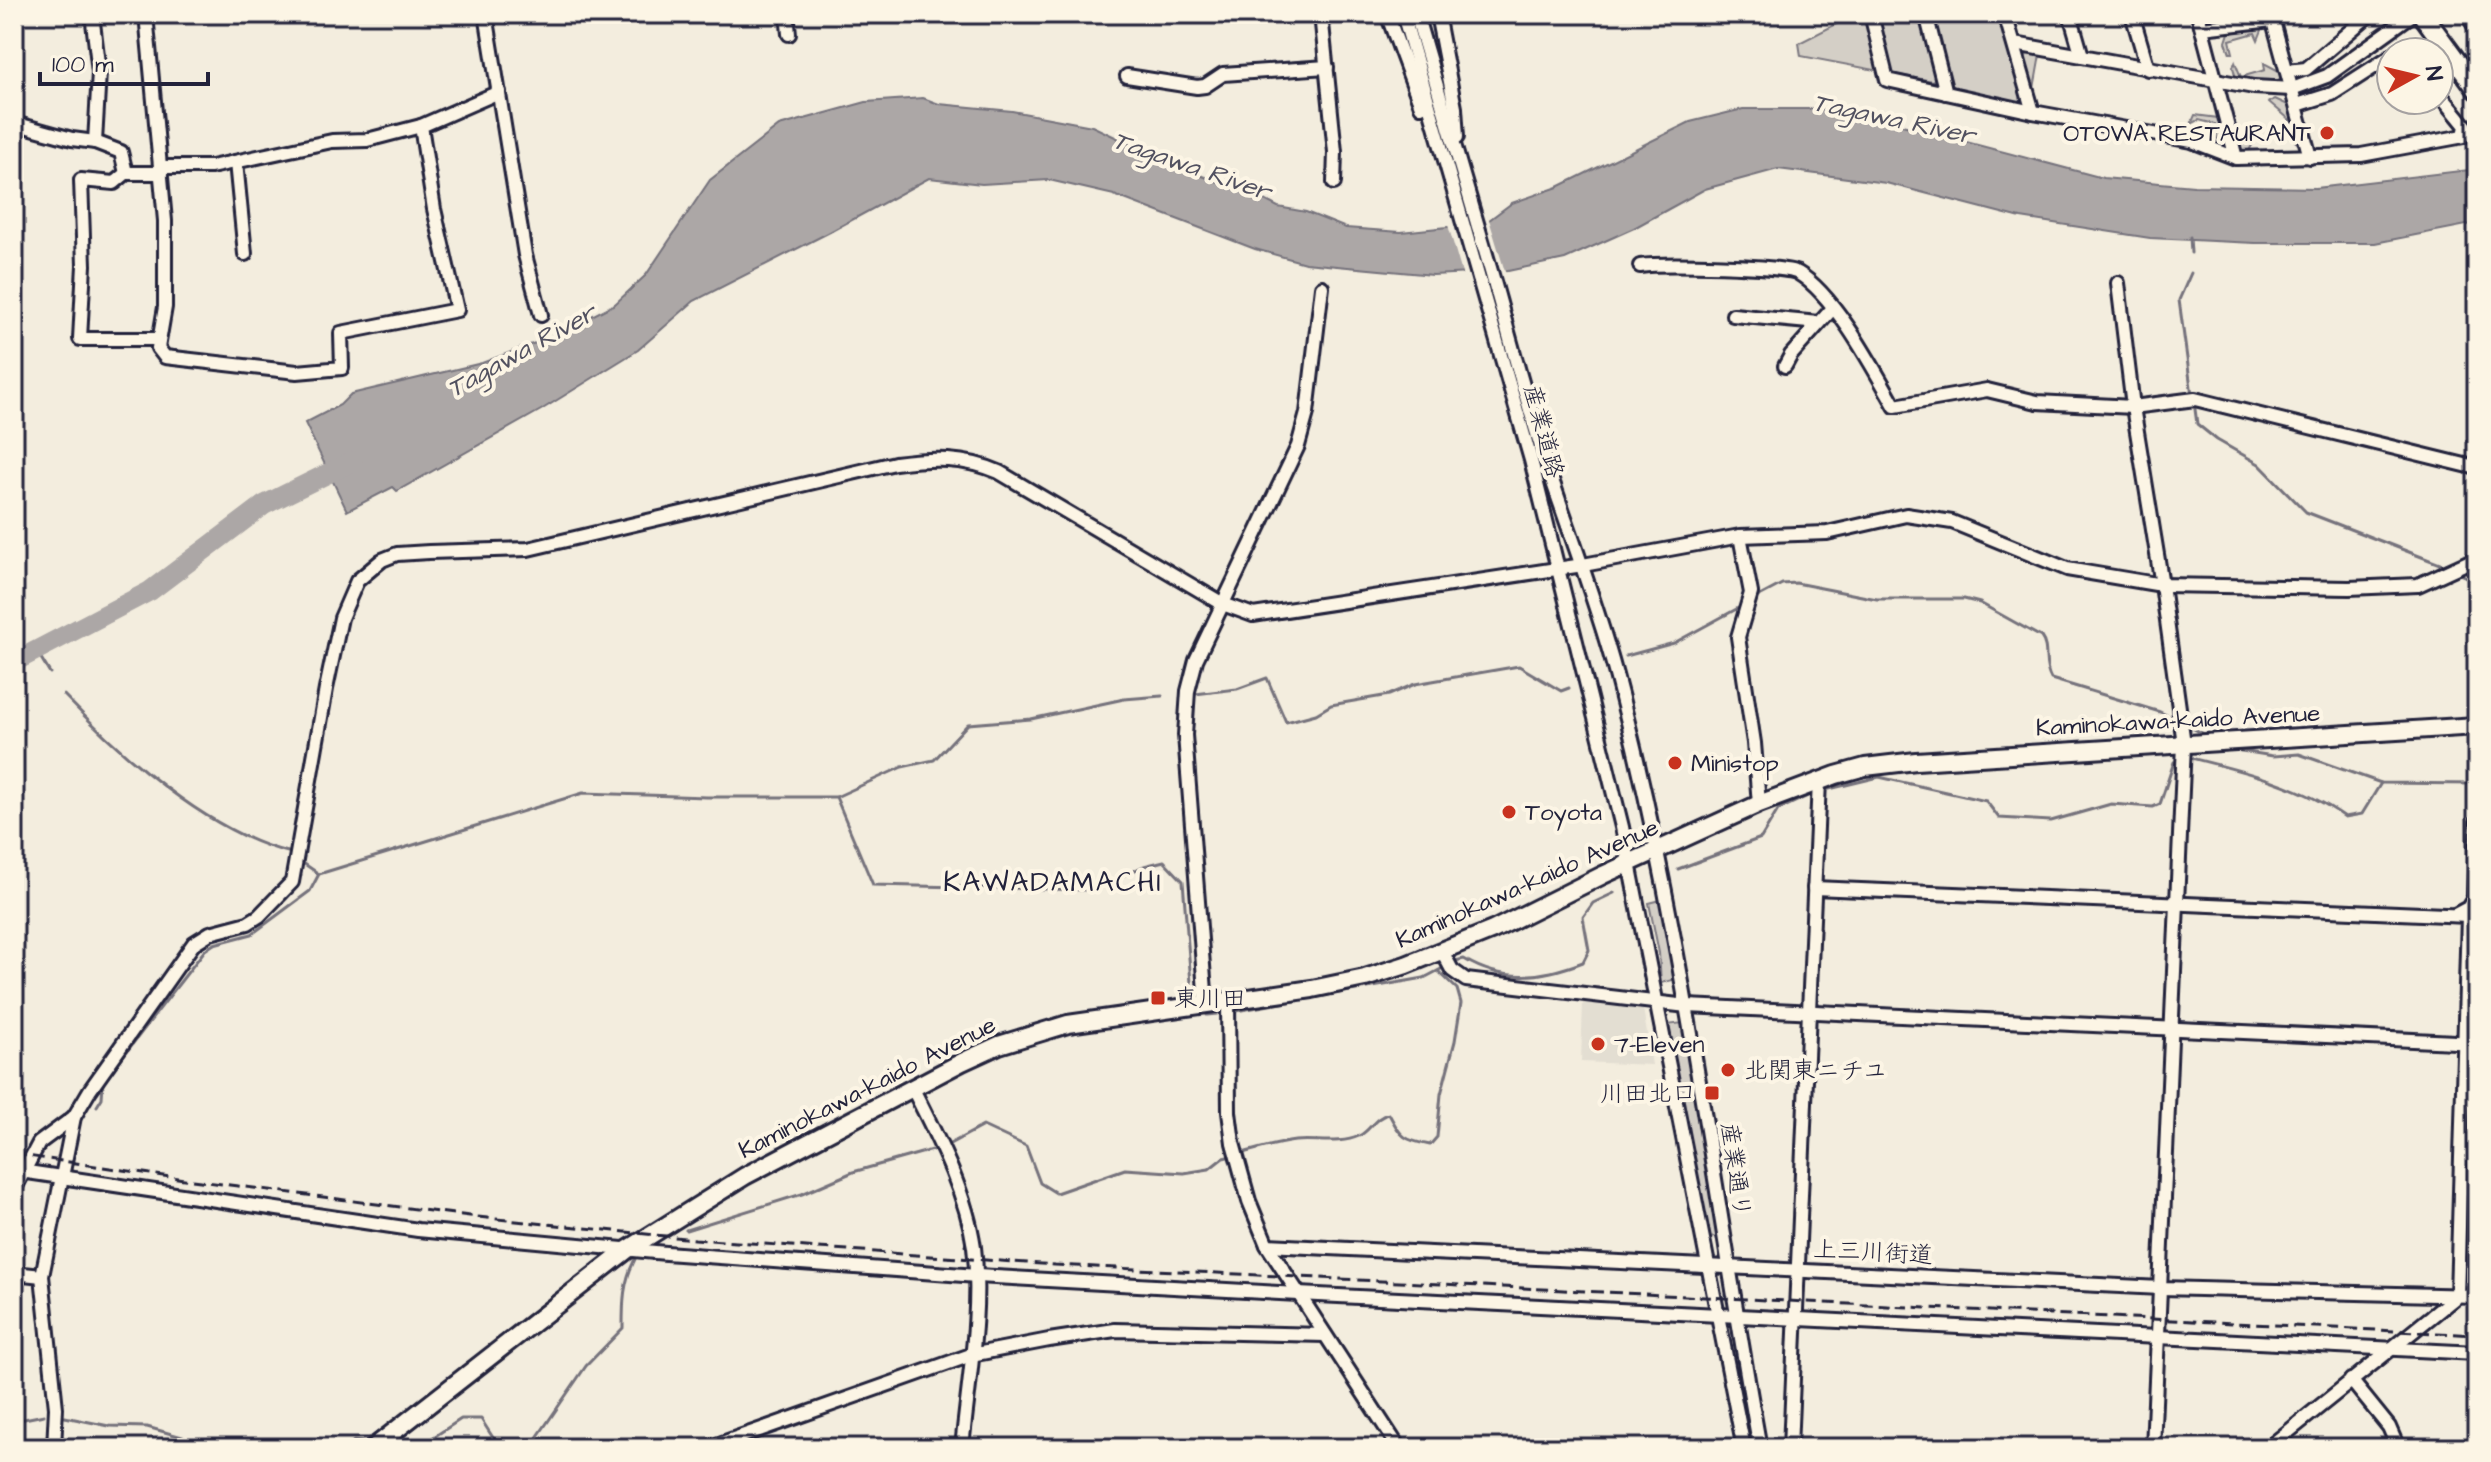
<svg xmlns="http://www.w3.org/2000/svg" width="2491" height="1462" font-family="'Architects Daughter','Klee One',sans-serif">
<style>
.built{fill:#e3ded2}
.green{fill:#d4cfc6;stroke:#7b7880;stroke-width:2}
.water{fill:#aca7a6;stroke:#75727b;stroke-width:2}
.pier{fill:#f3edde}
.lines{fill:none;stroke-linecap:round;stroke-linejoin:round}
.stream{stroke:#75727b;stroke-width:3}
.river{stroke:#aca7a6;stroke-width:20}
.minor-casing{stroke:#22223b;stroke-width:18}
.major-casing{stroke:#22223b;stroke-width:22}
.highway-casing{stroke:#22223b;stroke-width:24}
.minor{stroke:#fcf5e5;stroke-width:12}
.major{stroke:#fcf5e5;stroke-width:16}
.highway{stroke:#fcf5e5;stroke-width:18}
.rail{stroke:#22223b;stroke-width:3;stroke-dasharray:12 6;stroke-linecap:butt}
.poi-dot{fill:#c8321e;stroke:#fcf5e5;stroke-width:3}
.labels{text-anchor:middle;stroke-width:8;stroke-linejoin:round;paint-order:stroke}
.poi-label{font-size:24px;fill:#22223b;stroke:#fcf5e5;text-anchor:start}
.street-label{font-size:24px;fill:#22223b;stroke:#fcf5e5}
.water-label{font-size:26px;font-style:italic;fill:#525160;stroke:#fcf5e5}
.quarter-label{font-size:28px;letter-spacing:2px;fill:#22223b;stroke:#fcf5e5}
</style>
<rect width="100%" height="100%" fill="#f3edde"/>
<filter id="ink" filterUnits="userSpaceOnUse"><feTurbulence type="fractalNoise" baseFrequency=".0125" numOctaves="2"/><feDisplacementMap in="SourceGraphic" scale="16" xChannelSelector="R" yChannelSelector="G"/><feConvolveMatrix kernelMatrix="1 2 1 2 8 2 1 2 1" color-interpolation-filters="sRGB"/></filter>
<g filter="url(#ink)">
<polygon class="built" points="1583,1001 1643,1008 1652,1065 1581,1062"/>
<g class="green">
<polygon points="1856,14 1865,14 1880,71 1801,56 1799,43"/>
<polygon points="1875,14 1921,14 1936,74 1933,81 1893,74 1888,70"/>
<polygon points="1930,14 2000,14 2024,97 2016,104 1952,86 1948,81"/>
<polygon points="2260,28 2262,30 2258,40 2255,33 2230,40 2233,53 2230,53 2226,42 2229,33"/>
<polygon points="2027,54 2040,55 2033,94 2024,59"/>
<polygon points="2235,62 2241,77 2265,70 2264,63 2279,71 2281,77 2276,83 2236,79 2233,67"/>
<polygon points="2275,99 2288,105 2300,146 2283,129 2290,120 2269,102"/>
<polygon points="2195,115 2218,118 2225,140 2222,142 2217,139 2215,124 2199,120 2191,124"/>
<polygon points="2246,132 2252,136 2254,142 2248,152 2240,153 2235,137"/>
<polygon points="1661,900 1676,979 1661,983 1659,953 1649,903"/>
<polygon points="1683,1023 1702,1127 1717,1237 1710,1238 1685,1128 1666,1025"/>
</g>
<polygon class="water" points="923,98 939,104 1012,111 1092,126 1185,170 1253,194 1278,207 1306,212 1346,228 1401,232 1485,223 1512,203 1558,187 1690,122 1743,109 1816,109 1887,121 2103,178 2194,186 2316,188 2477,169 2477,223 2375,243 2255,243 2150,238 2021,218 1886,183 1778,169 1705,189 1634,228 1565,259 1508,271 1433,275 1305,263 1255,249 1114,195 1049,180 982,184 929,178 828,233 694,301 638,350 541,410 397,491 393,487 347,511 305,423 340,405 351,394 482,363 551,337 615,304 646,275 710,180 779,126 866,102"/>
<polygon class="pier" points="1488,216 1506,275 1463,277 1448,225 1484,220"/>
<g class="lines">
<g class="stream">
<polyline points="2190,237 2191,253"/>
<polyline points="2191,273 2179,300 2192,395"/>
<polyline points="2194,402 2197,424 2217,440 2259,464 2306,512 2445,566"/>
<polyline points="2455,572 2477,582"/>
<path d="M 1752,600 L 1782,584 L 1796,583 L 1877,599 L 1964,599 L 1980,603 L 2041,637 C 2050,649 2042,663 2051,679 L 2160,712 L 2175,719"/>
<polyline points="36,650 50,673"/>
<polyline points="1626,656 1674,643 1742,606"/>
<polyline points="1195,694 1237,689 1267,678 1286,722 1316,714 1331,705 1389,695 1415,684 1519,666 1561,691 1569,688"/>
<path d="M 64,695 C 120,754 209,833 288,852"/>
<polyline points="2190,727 2204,734"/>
<polyline points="2229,749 2273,756 2299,754 2381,783 2477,784"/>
<path d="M 2191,758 C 2243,771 2301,785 2345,817 L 2362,814 L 2381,783"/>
<polyline points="1825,790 1879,777 1986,801 1999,818 2051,821 2111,804 2153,807 2160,804 2174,762"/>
<polyline points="836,797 902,767 934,760 968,724 1031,719 1124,699 1162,696"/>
<polyline points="303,863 319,874 583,793 707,797 836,797 873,885 1091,890 1144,866 1164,861 1183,881 1192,996"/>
<polyline points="1678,869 1761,838 1778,810 1810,795"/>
<path d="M 1455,961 L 1464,959 C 1504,983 1542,978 1583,962 L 1589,950 L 1583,917 L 1593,903 L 1614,893"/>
<polyline points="1236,1011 1424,978 1443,968"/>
<polyline points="1207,1015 1217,1014"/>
<polyline points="97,1106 102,1098 103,1084 117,1064 205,950 214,944 252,934 310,891 319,874"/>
<polyline points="946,1146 983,1126 1026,1146 1040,1183 1056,1193 1125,1169 1184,1173 1209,1169 1223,1158 1232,1156"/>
<path d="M 1239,1154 C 1258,1149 1277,1143 1295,1141 C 1316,1139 1340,1145 1359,1136 C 1371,1130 1374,1117 1389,1114 C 1402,1138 1403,1140 1430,1145 L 1437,1137 L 1441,1094 L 1455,1041 L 1461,1003 L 1457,989 L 1438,971"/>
<polyline points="686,1230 802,1194 853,1172 939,1148"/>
<polyline points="65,1417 109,1426 147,1427 221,1448"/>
<polyline points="14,1421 44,1415"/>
<polyline points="346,1448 354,1441 363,1442"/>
<path d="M 417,1448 L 461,1419 L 481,1419 L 499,1447 L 521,1447 L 536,1439 L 586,1366 L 623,1328 C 623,1303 623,1282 635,1259"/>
</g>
<polyline class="river" points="14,662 150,591 264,505 353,461"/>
<defs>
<g id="minor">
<polyline points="92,14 99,72 95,142"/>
<polyline points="146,14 165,221 165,307 158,348 165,357 297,372 342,368 341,333 457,310 434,209 421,126 499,92"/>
<polyline points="486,14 525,255 541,315"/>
<polyline points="787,14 789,34"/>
<polyline points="1321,14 1335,152 1334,183"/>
<polyline points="1387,14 1421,106"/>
<polyline points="1403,14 1531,460 1622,827 1744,1448"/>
<path d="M 1416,14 C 1442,104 1469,195 1495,285 C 1511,342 1526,400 1544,456 C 1568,529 1596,600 1616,675 C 1683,929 1713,1190 1760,1448"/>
<polyline points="1437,14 1455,108 1457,137"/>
<polyline points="1871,14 1887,80 2033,112 2192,141 2236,158 2198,14"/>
<polyline points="1926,14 1946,93"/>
<polyline points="2005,14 2033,112"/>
<polyline points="2070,14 2082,56"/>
<polyline points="2132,14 2148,69"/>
<polyline points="2271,14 2310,157"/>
<polyline points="2467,14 2477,30"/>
<polyline points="2202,28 2272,20 2280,14"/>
<polyline points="2015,44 2254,87 2292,89 2327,76 2413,14"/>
<polyline points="2397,52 2402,49 2405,52"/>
<polyline points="2287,71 2306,69 2370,14"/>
<polyline points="1127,76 1197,87 1205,86 1223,74 1327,67"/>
<polyline points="2297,105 2332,94 2391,56"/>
<polyline points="14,123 72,139 95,142 121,152 126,173"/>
<polyline points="2236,158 2361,155 2464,136 2466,126 2439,93"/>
<polyline points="236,162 245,254"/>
<polyline points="160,167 211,167 332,141 367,140 421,126"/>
<path d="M 1640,266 C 1661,263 1784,265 1798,273 C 1835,295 1874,369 1895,406 L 1987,390 L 2037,402 L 2133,407 L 2195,399 L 2477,468"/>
<polyline points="2118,283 2133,407 2162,585 2184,744 2153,1448"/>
<polyline points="1733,315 1819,323"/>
<polyline points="158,339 80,339 84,265 81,180 114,183 126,173 161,173"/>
<polyline points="1785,366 1791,355 1833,308"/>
<polyline points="1740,536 1751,593 1738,637 1754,743 1759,804"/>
<polyline points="1814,888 2468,916 2457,1296 2268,1448"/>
<polyline points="2455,915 2468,908 2474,898 2477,821"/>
<polyline points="1442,951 1452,970 1466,980 1687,1006 2477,1043"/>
<polyline points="1228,1001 1229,1112 1233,1143 1249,1201 1267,1245 1399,1448"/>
<polyline points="1206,1004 1185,735 1188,691 1196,660 1298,446 1307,413 1322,287"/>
<path d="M 912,1087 C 937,1137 966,1191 974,1247 C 982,1310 968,1384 962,1448"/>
<polyline points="14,1170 418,1230 666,1253 977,1276 1298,1294 2477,1353"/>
<polyline points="14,1190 39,1143 74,1117"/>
<polyline points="1267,1245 2161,1288 2477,1296"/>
<polyline points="14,1273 42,1276"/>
<polyline points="2351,1380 2389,1427 2398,1448"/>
<path d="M 54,1448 L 56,1408 L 42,1276 L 74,1117 L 90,1090 L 194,943 L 210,933 L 248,923 L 259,916 L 292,882 L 326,689 L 341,618 L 357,581 L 382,560 L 397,554 L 429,552 L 528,549 L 895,463 C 933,458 964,457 999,472 L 1223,604 L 1253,615 L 1583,565 L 1740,536 L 1827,533 L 1906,515 L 1952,522 L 2067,569 L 2162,585 L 2349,588 L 2418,585 L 2477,558"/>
<polyline points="708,1448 971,1355 1049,1340 1115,1330 1325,1335"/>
<polyline points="1790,1448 1819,781"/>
</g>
<polyline id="major" points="373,1448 627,1250 745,1176 962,1062 999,1045 1068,1024 1312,989 1365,978 1406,965 1493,930 1603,875 1759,804 1836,775 1865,767 1916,761 2477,726"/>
<polyline id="highway" points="2422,14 2477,89"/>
</defs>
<use href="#minor" class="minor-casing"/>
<use href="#major" class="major-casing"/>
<use href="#highway" class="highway-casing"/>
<use href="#minor" class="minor"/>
<use href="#major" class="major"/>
<use href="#highway" class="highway"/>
<polyline class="rail" points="14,1154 184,1179 477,1217 695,1239 1055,1265 2477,1335"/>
</g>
</g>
<g class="poi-dot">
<circle cx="2327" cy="133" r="8"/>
<circle cx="1675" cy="763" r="8"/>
<circle cx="1509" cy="812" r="8"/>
<rect x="1150" y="990" width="16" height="16" rx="4"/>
<circle cx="1598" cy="1044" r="8"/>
<circle cx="1728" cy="1070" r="8"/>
<rect x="1704" y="1085" width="16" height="16" rx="4"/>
</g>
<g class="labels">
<g class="poi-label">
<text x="2311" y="141" text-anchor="end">OTOWA RESTAURANT</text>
<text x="1691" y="771">Ministop</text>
<text x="1525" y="820">Toyota</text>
<text x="1174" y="1006">東川田</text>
<text x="1614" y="1052">7-Eleven</text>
<text x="1744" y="1078">北関東ニチユ</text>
<text x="1696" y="1101" text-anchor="end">川田北口</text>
</g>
<g class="street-label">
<text transform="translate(1544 431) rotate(75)" y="8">産業道路</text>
<text transform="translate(2178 720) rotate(-3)" y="8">Kaminokawa-kaido Avenue</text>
<text transform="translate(1527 883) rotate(-24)" y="8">Kaminokawa-kaido Avenue</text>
<text transform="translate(867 1087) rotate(-27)" y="8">Kaminokawa-kaido Avenue</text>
<text transform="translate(1736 1170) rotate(82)" y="8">産業通り</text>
<text transform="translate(1873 1252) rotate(3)" y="8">上三川街道</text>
</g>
<g class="water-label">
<text transform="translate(1894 118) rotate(12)" y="9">Tagawa River</text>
<text transform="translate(1192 165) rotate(19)" y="9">Tagawa River</text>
<text transform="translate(521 350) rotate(-29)" y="9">Tagawa River</text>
</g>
<g class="quarter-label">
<text x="1053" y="891">KAWADAMACHI</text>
</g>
</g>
<rect width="2491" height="1462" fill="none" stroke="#fcf5e5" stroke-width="48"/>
<rect x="24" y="24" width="2443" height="1414" fill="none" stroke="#22223b" stroke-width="3" filter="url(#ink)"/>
<g transform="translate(2415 76) rotate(82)"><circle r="38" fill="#fcf5e5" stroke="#a5a1a1" stroke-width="2"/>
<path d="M0-6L14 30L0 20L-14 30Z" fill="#c8321e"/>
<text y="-12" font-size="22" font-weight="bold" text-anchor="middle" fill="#22223b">N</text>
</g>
<path d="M40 72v12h168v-12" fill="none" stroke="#22223b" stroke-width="4"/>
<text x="52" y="72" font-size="24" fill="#22223b" stroke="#fcf5e5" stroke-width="6" paint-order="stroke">100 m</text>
</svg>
